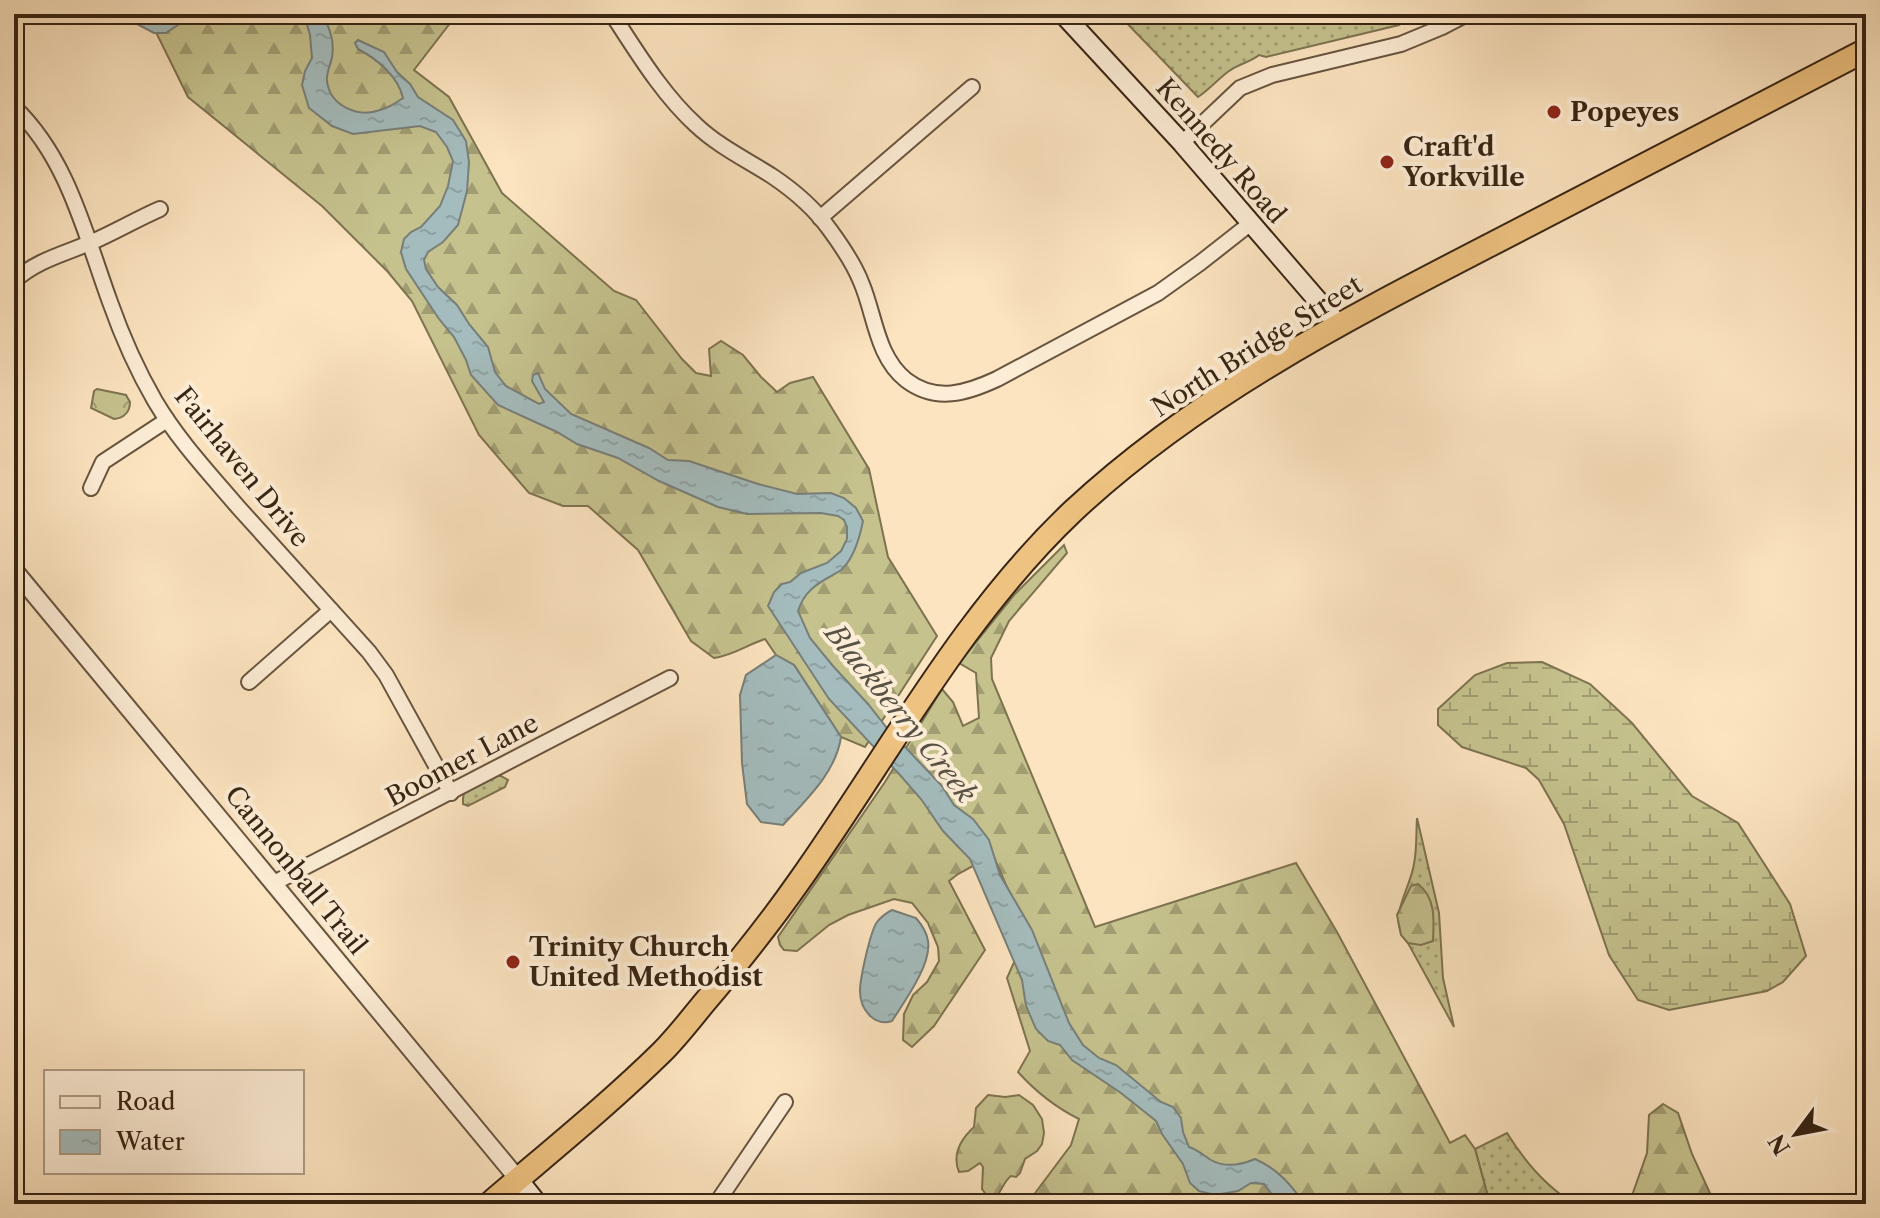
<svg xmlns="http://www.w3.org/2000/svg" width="1880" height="1218" font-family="'Libre Caslon Text',serif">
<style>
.grass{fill:url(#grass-dots);stroke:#7e7350;stroke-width:2}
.forest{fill:url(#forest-firs);stroke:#7e7350;stroke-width:2}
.wetland{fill:url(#wetland-marsh);stroke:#7e7350;stroke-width:2}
.park{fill:url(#park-crowns);stroke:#7e7350;stroke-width:2}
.water{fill:url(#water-ripples);stroke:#787f79;stroke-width:2}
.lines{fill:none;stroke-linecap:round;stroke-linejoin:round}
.minor-casing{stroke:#68543e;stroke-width:18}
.tertiary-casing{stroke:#68543e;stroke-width:20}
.secondary-casing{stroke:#372413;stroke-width:22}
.trunk-casing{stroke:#372413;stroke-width:26}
.minor{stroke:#fdedd6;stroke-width:14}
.tertiary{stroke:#fdedd6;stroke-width:16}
.secondary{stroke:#fdedd6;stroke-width:18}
.trunk{stroke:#eec280;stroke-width:22}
.poi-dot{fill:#8f2418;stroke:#fdedd6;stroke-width:3}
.labels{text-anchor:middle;stroke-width:8;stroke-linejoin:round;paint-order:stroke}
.poi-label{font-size:26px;font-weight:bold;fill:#372413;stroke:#fdedd6;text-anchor:start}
.street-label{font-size:26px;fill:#372413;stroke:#fdedd6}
.water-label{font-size:28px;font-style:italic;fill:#585246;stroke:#fdedd6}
</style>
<defs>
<pattern id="grass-dots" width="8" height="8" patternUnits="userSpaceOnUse" patternTransform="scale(2)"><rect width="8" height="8" fill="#c5c28e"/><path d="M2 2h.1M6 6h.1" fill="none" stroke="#a19d73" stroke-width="1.8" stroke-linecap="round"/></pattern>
<pattern id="forest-firs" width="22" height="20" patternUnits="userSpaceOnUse" patternTransform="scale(2)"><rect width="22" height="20" fill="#c5c28e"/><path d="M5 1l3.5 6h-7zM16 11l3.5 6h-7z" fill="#a19d73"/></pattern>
<pattern id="wetland-marsh" width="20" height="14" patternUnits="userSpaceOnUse" patternTransform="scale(2)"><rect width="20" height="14" fill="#c5c28e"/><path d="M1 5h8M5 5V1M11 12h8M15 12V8" fill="none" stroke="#a19d73"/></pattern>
<pattern id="park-crowns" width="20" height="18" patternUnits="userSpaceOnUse" patternTransform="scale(2)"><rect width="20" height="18" fill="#c5c28e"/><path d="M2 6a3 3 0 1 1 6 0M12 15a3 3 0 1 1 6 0" fill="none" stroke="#a19d73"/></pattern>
<pattern id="water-ripples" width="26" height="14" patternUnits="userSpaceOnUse" patternTransform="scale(2)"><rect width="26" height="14" fill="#a4bcbd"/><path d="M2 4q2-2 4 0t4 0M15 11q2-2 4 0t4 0" fill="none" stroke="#8ea1a2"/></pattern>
</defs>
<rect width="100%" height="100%" fill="#fce4c0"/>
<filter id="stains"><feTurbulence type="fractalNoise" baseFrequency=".0025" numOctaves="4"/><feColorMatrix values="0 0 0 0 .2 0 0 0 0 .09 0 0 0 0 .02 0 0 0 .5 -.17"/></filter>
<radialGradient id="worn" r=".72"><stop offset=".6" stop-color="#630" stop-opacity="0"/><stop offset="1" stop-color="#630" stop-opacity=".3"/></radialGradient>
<g class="grass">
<path d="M 1118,14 L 1424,14 C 1415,19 1405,20 1399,25 L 1266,57 L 1259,55 C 1251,62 1238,64 1229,71 C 1218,79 1209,90 1198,97 Z"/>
<polygon points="495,776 501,776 508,780 505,787 468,806 463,804 463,798 464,793"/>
<path d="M 1417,818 L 1439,913 L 1443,978 L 1454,1027 L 1408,943 C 1385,919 1410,891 1414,864 C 1417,849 1416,833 1417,818 Z"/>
<path d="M 1507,1133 C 1525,1162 1546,1187 1575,1204 L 1490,1204 L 1475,1149 Z"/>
</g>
<g class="forest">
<path d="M 147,14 L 455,14 L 454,18 L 414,70 L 449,97 L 502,193 L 614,291 L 636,300 L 682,359 L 696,373 L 711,376 L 709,349 L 721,341 L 743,355 L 761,377 L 777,392 L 790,383 L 813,377 L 869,469 L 888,557 L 937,636 L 865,747 L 841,737 L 794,665 L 776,655 L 765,639 C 746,645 735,655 714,658 L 691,641 L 638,550 L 588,506 L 563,506 L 529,493 L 479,435 L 412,301 L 388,272 L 322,206 L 188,97 Z"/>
<path d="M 1064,545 L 1067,553 L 1009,621 L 991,658 L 992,679 L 1095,927 L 1296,863 L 1337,932 L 1450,1143 L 1465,1135 L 1475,1149 L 1490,1204 L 1027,1204 L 1071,1145 L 1079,1119 C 1055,1107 1036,1092 1018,1072 L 1030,1051 L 1007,978 L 1027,933 L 993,855 L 958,874 L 949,881 L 985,950 L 934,1026 L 912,1047 L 903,1040 L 904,1014 L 913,995 L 927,982 L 939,961 L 938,947 L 928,923 L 912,903 L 894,899 L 848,915 L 829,925 L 797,951 L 784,950 L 780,945 L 778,937 L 885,782 L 942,689 L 953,702 L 963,726 L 979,718 L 976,673 L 959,663 L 1014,595 Z"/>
<path d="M 1418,884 C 1436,898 1434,920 1433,941 L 1421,945 L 1408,943 L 1401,935 L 1397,915 L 1411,886 Z"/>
<path d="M 988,1095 L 1005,1097 L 1019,1095 L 1033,1105 L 1042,1119 L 1044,1133 L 1042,1144 L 1037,1151 L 1025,1159 L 1020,1173 L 1016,1177 L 1011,1176 C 1004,1181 1002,1190 996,1197 L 988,1197 L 982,1189 L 983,1167 L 980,1163 L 968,1171 L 959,1172 C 952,1155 961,1139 974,1127 L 976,1108 Z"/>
<polygon points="1663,1104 1678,1113 1692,1154 1715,1204 1629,1204 1647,1153 1649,1115"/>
</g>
<polygon class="wetland" points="1542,662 1590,684 1632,723 1692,796 1738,823 1790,904 1806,956 1783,982 1767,991 1669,1010 1638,1000 1609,955 1564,824 1539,780 1526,768 1462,747 1438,725 1438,709 1475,675 1507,663"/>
<path class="park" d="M 97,389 L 126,395 L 130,402 C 130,412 124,418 114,419 L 91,408 L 94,391 Z"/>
<g class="water">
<polygon points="118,14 194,14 166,33 154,33"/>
<path d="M 304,14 L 323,14 C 329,28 335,41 332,57 C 331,64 326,73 327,81 C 330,106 358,118 380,110 C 388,108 396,103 403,98 C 398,76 377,59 358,49 L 355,43 L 358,40 L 384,52 L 397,72 L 410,84 L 418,97 L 453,120 L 466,141 L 469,162 L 467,191 L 458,225 L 443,242 L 428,252 L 424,260 L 426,269 L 438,287 L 457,305 L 469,324 L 488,347 L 495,372 L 506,386 L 539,404 L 544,402 L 532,381 L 533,375 L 538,373 L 545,389 L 571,414 L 649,448 L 668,460 L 689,461 L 758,484 L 797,494 L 831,493 L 844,498 L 856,508 L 863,521 C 860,536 855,556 843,568 C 841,571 836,573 833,575 C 816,584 804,592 798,611 L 810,638 L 833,666 L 868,704 L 887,728 L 942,786 L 954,805 L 973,819 L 989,840 L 1000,875 L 1032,930 L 1069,1023 L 1083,1045 L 1099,1058 L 1116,1065 L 1161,1102 L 1173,1107 L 1181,1118 L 1183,1132 L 1189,1147 C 1198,1150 1203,1155 1211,1160 C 1225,1168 1241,1165 1255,1159 C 1278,1169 1290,1184 1305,1204 L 1279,1204 L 1264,1184 L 1251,1183 L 1238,1191 L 1215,1195 L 1199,1191 L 1190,1183 L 1183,1164 L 1162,1134 L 1156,1121 L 1121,1093 L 1072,1060 L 1060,1045 L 1048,1041 L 1036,1029 L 1026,1006 L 1022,980 L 970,859 L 943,831 L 921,799 L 900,775 L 829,699 L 768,606 L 774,592 L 782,584 L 790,582 L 801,573 L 827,563 L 841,551 L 847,539 L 847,527 L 844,520 L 838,516 L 821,513 L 747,514 L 718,507 L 659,481 L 618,458 L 577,444 L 557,432 L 498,405 L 471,375 L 466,360 L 454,337 L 439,319 L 406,269 L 401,252 L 404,239 L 411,232 L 421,227 L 440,206 L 448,186 L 453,161 L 447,147 L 436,132 L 420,126 L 353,134 L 332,126 L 309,108 L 302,85 L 305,71 L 312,58 L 310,35 Z"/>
<path d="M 776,655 L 794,665 L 841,737 C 836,772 807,799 783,825 L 761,822 L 747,804 L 742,763 L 740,695 L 746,675 Z"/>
<path d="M 892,910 L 916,918 C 921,924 927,932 928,941 C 932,964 904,1002 892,1021 C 874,1027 860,1009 860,991 C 860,979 870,932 877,922 C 881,917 886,913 892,910 Z"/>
</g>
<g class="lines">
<defs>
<g id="minor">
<path d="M 612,14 C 637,52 662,94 696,125 C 718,146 747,160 772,176 C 793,190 815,209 830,230 C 841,245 854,264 861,282 C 875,314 876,356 906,380 C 936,403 967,393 997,379 L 1158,293 L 1200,263 L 1251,223"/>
<path d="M 14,107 C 68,158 85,234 110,302 C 122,336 137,370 155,401 C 178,440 209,473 238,507 C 281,555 325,603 369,652 L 386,675 L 451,793"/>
<polyline points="1182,143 1240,88 1272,75 1401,44 1442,27 1467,14"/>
<polyline points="820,218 972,87"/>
<path d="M 14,281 C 37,260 64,254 92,242 C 115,232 137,219 160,209"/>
<polyline points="91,488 103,462 167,420"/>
<polyline points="249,682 331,610"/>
<polyline points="274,883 670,678"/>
<polyline points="716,1204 785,1102"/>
</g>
<polyline id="tertiary" points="14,570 518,1179"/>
<g id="secondary">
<polyline points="1063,14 1182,143 1338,324"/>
<polyline points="518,1179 538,1204"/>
</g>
<path id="trunk" d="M 489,1204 C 547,1154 607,1106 662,1052 C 677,1037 690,1020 704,1003 C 737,964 770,923 800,880 C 888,756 961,617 1073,511 C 1195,397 1343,321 1490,245 C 1616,180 1741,115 1866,50"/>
</defs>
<use href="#minor" class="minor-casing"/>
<use href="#tertiary" class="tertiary-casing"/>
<use href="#secondary" class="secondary-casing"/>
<use href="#trunk" class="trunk-casing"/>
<use href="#minor" class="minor"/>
<use href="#tertiary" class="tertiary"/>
<use href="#secondary" class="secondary"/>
<use href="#trunk" class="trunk"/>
</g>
<g class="poi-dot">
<circle cx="1554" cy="112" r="8"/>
<circle cx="1387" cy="162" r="8"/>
<circle cx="513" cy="962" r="8"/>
</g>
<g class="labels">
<g class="poi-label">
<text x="1570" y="121">Popeyes</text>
<text x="1403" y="156">Craft'd<tspan x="1403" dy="30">Yorkville</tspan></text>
<text x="529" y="956">Trinity Church<tspan x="529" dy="30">United Methodist</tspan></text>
</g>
<g class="street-label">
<text transform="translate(1221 151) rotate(49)" y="9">Kennedy Road</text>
<text transform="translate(1257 346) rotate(-32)" y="9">North Bridge Street</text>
<text transform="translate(242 467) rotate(51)" y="9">Fairhaven Drive</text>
<text transform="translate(462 760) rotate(-28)" y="9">Boomer Lane</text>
<text transform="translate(296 870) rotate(51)" y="9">Cannonball Trail</text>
</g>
<g class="water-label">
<text transform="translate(901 713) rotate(51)" y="10">Blackberry Creek</text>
</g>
</g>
<rect width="1880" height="1218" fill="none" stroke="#fce4c0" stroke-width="48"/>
<rect x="16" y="16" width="1848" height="1186" fill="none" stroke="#372413" stroke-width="4"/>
<rect x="24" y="24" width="1832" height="1170" fill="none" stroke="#372413" stroke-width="2"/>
<rect x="44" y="1070" width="260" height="104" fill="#fdedd6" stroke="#ae9d88" stroke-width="2"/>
<rect x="60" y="1096" width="40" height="12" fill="#fdedd6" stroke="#ae9d88" stroke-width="2"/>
<text x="116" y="1110" font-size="24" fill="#372413">Road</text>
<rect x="60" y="1130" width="40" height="24" fill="url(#water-ripples)" stroke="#ae9d88" stroke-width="2"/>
<text x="116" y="1150" font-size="24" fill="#372413">Water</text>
<g transform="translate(1796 1134) rotate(238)" stroke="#fdedd6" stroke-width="6" paint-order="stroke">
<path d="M0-6L14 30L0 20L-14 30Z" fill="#372413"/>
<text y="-12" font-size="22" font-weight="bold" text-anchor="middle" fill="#372413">N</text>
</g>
<rect width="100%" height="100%" filter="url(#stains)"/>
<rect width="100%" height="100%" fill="url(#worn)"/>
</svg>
